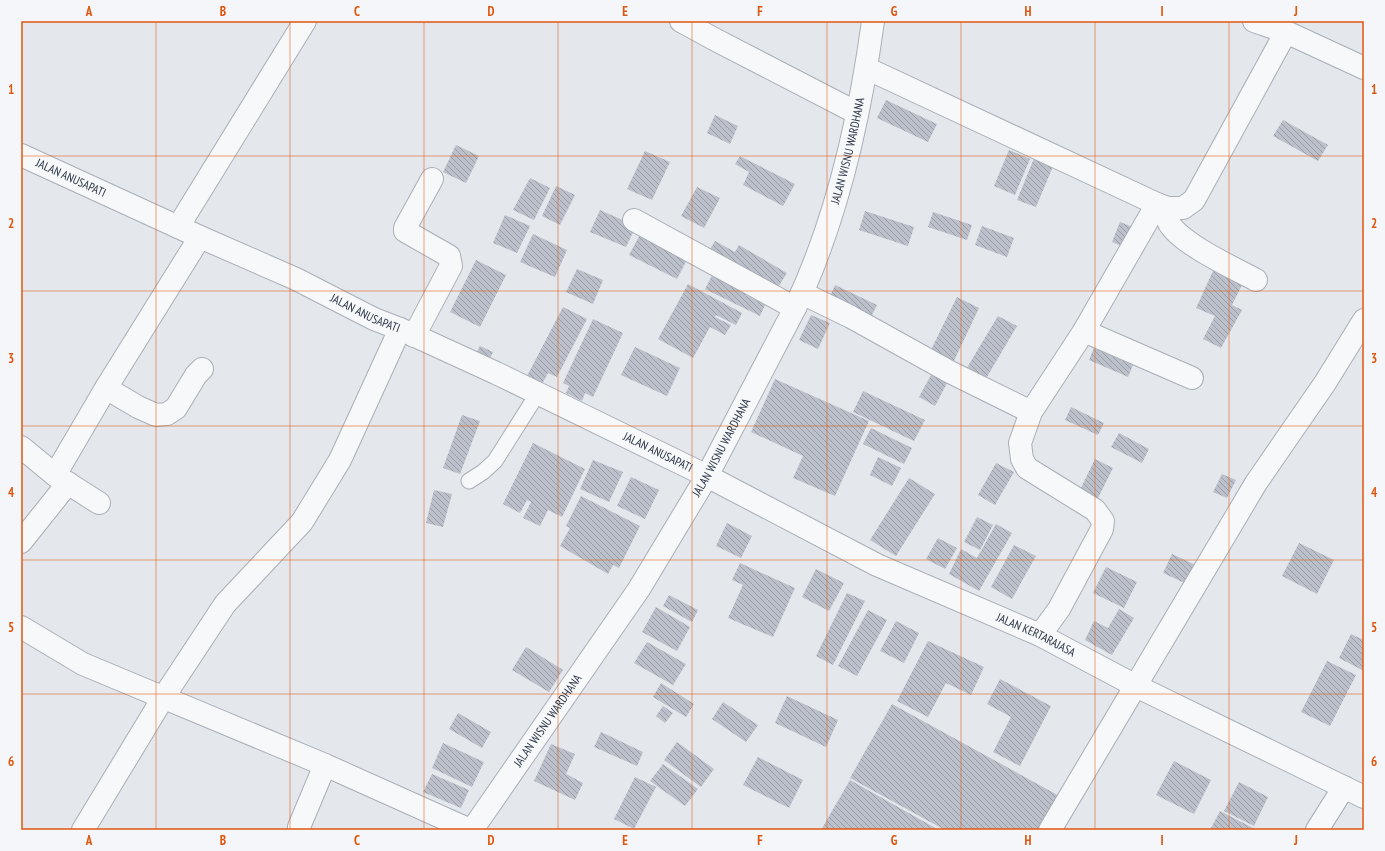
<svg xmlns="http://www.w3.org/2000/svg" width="1385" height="851" font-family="'PT Sans Narrow',sans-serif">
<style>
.building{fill:url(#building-back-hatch)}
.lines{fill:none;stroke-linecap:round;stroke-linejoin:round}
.lane-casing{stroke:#a9aeb7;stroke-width:17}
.street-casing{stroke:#a9aeb7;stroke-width:24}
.lane{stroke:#f7f8fa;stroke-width:15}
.street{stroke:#f7f8fa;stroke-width:22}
.grid{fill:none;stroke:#df570f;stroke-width:1;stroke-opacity:0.55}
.labels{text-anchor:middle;stroke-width:3.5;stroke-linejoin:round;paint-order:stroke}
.street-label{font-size:12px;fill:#2b3445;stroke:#f4f6f9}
.neatline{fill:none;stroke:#df570f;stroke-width:1.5}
.grid-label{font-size:13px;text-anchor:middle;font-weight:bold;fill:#df570f}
</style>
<defs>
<pattern id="building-back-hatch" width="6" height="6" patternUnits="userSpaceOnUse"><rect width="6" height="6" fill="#bbc0ca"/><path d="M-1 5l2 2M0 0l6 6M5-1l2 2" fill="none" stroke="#989da6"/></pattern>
</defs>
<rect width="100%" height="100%" fill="#e4e7ec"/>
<g class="building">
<polygon points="886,100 937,124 928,142 877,118"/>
<polygon points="715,115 738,126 730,144 707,133"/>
<polygon points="1283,120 1328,145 1318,161 1273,136"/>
<polygon points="456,145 479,156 466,183 443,172"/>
<polygon points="1009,150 1030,159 1015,195 994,186"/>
<polygon points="645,151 670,162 652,200 627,189"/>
<polygon points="740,156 795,184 783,206 743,185 749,172 735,164"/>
<polygon points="1035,156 1054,164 1036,207 1017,200"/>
<polygon points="530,178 550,188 534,220 513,210"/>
<polygon points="556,186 575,195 560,225 542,216"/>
<polygon points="697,187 720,198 704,228 681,216"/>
<polygon points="600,210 636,226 626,247 590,232"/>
<polygon points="865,211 914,227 908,246 859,230"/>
<polygon points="933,212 972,225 967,240 928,227"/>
<polygon points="505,215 530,226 517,253 493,243"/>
<polygon points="1120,222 1135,228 1126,248 1112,242"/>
<polygon points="982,226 1014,238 1007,257 975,245"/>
<polygon points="643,229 690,254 677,279 629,255"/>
<polygon points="533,234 567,250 555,277 520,262"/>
<polygon points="715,241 735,252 739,245 787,273 775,292 707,254"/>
<polygon points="476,260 506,275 480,327 450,312"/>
<polygon points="716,268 750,287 745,295 765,305 760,316 705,289"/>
<polygon points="577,269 603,280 593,304 566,292"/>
<polygon points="1213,271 1242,285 1232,305 1242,310 1221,348 1203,339 1215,316 1196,308"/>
<polygon points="688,284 742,313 736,325 716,315 715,317 731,325 725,335 710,327 693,358 658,339"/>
<polygon points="835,285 877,305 869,321 828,301"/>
<polygon points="957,297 979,308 952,365 929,354"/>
<polygon points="563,307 587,319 557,377 548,373 542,384 527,376"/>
<polygon points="811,315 830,323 818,349 799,340"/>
<polygon points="998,316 1017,326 981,387 962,376"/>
<polygon points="593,319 623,333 593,397 585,393 582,401 566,393 569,386 563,383"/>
<polygon points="480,346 493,352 487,365 473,359"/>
<polygon points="635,347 680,368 667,396 621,375"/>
<polygon points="1094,348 1133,365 1128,377 1089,360"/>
<polygon points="931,375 947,383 935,406 919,397"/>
<polygon points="775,379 869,421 835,496 793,478 803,456 751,432"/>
<polygon points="863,391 925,420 914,441 853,412"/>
<polygon points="1071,407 1104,423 1098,435 1065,420"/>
<polygon points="462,415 480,421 460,474 443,468"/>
<polygon points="871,428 912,448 904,464 863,444"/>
<polygon points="1119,433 1149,449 1142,463 1111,447"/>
<polygon points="533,443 585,469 562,517 548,510 540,526 523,518 531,502 527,500 520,513 503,504"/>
<polygon points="878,457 901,468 892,486 870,475"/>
<polygon points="1095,459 1113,468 1098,498 1080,490"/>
<polygon points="593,460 623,472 609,502 580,489"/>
<polygon points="996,463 1014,472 995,505 978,495"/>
<polygon points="1222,474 1236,480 1227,498 1213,492"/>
<polygon points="631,477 659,490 645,519 617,506"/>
<polygon points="909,478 935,494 896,556 870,540"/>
<polygon points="434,490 452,494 443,527 426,523"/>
<polygon points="581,496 640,526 619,568 613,565 608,574 560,546 570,528 566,526"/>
<polygon points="977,517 993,525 980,550 964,542"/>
<polygon points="727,523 752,536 741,558 716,546"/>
<polygon points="996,524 1012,533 979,591 949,574 961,549 977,558"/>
<polygon points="938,538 957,548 945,569 926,559"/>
<polygon points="1299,543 1334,560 1317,594 1282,576"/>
<polygon points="1014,545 1036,556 1012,599 991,587"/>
<polygon points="1172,554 1200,567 1191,586 1163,573"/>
<polygon points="740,563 795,588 773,637 728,618 743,585 732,580"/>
<polygon points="1106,567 1137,582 1124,608 1093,593"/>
<polygon points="816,569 844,583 829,611 802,597"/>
<polygon points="847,593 865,601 833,665 816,656"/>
<polygon points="669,595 698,610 692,622 663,606"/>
<polygon points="656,607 690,627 677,651 642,632"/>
<polygon points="1119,609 1134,618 1112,655 1085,640 1094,621 1108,628"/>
<polygon points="868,610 887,620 857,676 838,666"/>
<polygon points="896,621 919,633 904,663 880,651"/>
<polygon points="1351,634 1364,640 1364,671 1339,658"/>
<polygon points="928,641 984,667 971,695 946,683 928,717 897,701"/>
<polygon points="647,642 686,664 673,685 634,663"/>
<polygon points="526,647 563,670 549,692 512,670"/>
<polygon points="1327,661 1356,675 1330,726 1301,712"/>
<polygon points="1000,679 1051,706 1020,766 993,752 1011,717 987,704"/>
<polygon points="661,683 694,704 686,717 653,697"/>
<polygon points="787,696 838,720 826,747 775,723"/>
<polygon points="723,702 758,725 746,742 712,719"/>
<polygon points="892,704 1063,798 1046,830 945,830 850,778"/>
<polygon points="663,706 673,713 665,723 656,716"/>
<polygon points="458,713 491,732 482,748 449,729"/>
<polygon points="601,732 643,752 637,766 594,747"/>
<polygon points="677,742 714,769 701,787 664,760"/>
<polygon points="443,743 484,762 472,787 432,768"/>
<polygon points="551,744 575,754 566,774 583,783 575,800 534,781"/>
<polygon points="758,757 803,780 789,808 743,785"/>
<polygon points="1174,761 1211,780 1194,814 1156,795"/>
<polygon points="663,764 698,789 685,806 650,781"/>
<polygon points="432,774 469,790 461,808 423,792"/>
<polygon points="635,777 656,787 634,829 614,819"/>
<polygon points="850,780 939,830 821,830"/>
<polygon points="1239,782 1268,797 1254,826 1224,811"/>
<polygon points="1220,811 1257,830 1210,830"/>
</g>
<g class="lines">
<defs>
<polyline id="lane" points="469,481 483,472 495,461 538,393"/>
<g id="street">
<polyline points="681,21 714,39 857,113"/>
<polyline points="1254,21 1286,32 1364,68"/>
<polyline points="866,68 1157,204 1168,208 1183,208 1194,200 1286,32"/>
<path id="s1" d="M 21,155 L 200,237 L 296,279 L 374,319 L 400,329 L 496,373 L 707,476 L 877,565 L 1040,635 L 1136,686 L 1364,797"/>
<path d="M 1168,208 C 1167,214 1166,218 1169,223 C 1181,244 1234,268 1256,280"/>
<polyline points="634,220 795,308"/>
<polyline points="178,227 305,21"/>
<polyline points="802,293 851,317 950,372 1031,412"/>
<polyline points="1084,331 1192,378"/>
<polyline points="414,336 451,266 449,256 405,231 405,228 432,179"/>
<polyline points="106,388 138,407 156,415 167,414 176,408 196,375 202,369"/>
<polyline points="21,447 55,475 99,503"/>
<polyline points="55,475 106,388 200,237"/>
<polyline points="21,542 68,483"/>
<polyline points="21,627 83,664 325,765 470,830"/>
<polyline points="1040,635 1059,609 1102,529 1103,521 1095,510 1027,468 1022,459 1020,443 1031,412 1084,331 1157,204"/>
<polyline points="299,827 325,765"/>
<polyline points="83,830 163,698 225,604 302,522 340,460 400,329"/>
<path id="s2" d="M 472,830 L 639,589 L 707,476 L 795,308 C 837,220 860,117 873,21"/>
<polyline points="1050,830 1256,483 1325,383 1364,320"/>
<polyline points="1317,830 1344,787"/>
</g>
</defs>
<use href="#lane" class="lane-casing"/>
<use href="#street" class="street-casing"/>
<use href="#lane" class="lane"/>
<use href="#street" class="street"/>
</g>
<path class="grid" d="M 156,21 L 156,830M 290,21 L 290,830M 424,21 L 424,830M 558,21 L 558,830M 692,21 L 692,830M 827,21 L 827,830M 961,21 L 961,830M 1095,21 L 1095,830M 1229,21 L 1229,830M 21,156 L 1364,156M 21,291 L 1364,291M 21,426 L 1364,426M 21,560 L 1364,560M 21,694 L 1364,694"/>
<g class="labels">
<g class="street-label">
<text dy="4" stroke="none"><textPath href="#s2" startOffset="781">JALAN WISNU WARDHANA</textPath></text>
<text dy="4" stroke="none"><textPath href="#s1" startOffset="55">JALAN ANUSAPATI</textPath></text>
<text dy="4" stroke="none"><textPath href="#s1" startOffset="379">JALAN ANUSAPATI</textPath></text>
<text dy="4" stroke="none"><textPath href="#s2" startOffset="457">JALAN WISNU WARDHANA</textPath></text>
<text dy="4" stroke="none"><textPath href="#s1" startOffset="703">JALAN ANUSAPATI</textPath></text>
<text dy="4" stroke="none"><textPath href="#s1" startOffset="1123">JALAN KERTARAJASA</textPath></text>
<text dy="4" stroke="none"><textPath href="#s2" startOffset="133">JALAN WISNU WARDHANA</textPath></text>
</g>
</g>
<rect width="1385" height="851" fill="none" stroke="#f4f6f9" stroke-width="44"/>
<rect x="22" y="22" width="1341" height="807" class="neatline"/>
<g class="grid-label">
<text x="89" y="16">A</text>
<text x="223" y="16">B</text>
<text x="357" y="16">C</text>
<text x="491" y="16">D</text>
<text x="625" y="16">E</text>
<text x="760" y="16">F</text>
<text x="894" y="16">G</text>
<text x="1028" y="16">H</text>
<text x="1162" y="16">I</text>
<text x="1296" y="16">J</text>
<text x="11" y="94">1</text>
<text x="1374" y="94">1</text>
<text x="11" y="228">2</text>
<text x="1374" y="228">2</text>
<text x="11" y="363">3</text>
<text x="1374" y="363">3</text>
<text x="11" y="497">4</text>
<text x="1374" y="497">4</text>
<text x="11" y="632">5</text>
<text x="1374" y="632">5</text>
<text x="11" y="766">6</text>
<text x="1374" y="766">6</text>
<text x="89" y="845">A</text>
<text x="223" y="845">B</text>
<text x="357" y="845">C</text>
<text x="491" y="845">D</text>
<text x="625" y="845">E</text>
<text x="760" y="845">F</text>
<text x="894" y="845">G</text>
<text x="1028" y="845">H</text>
<text x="1162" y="845">I</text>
<text x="1296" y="845">J</text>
</g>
</svg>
